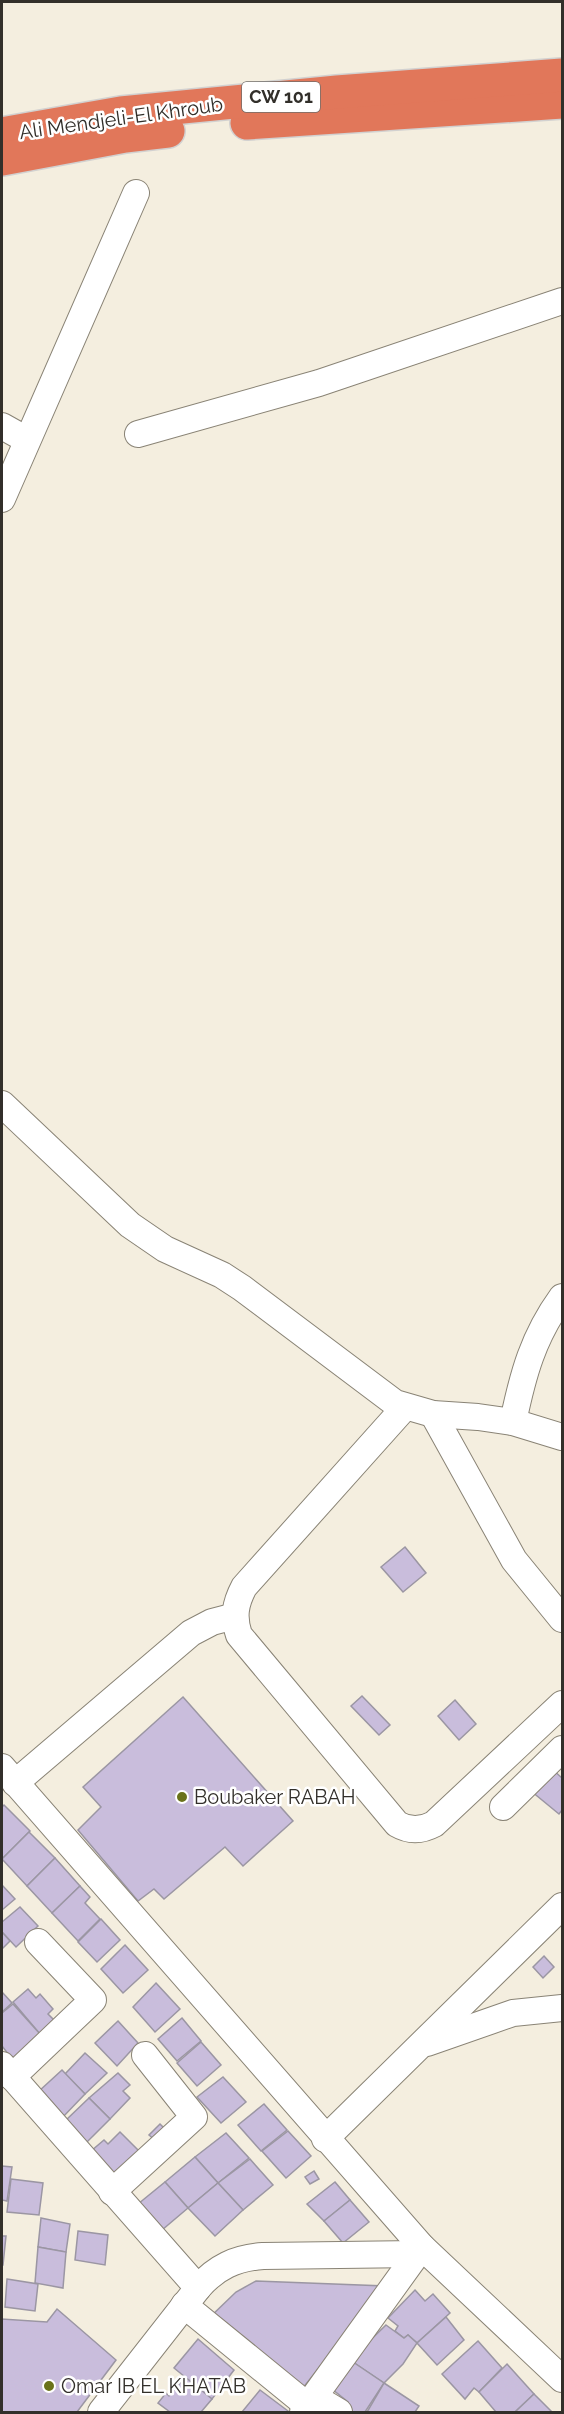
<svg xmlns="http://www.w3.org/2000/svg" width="564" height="2414" font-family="Raleway,sans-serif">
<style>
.building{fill:#c9bddc;stroke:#9b96a3;stroke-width:1.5}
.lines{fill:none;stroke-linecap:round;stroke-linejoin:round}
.minor-casing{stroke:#898375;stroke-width:28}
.highway-casing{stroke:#d2d1d0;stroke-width:36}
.minor{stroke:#fff;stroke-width:26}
.highway{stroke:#e1775a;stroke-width:33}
.poi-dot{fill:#6a721a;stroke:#fff;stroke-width:2}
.labels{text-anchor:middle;stroke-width:5;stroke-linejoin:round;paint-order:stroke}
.shield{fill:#fff;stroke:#706d6a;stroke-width:1.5}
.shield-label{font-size:18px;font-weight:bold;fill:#322f2a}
.street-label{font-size:20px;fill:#322f2a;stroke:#fff}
.poi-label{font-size:20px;fill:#322f2a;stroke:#fff;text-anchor:start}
</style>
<rect width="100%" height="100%" fill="#f4eedf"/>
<g class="building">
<polygon points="405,1547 426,1573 403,1592 381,1567"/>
<polygon points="362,1696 390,1725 379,1735 351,1706"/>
<polygon points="183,1697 293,1821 243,1866 225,1847 164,1899 154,1889 138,1901 78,1830 101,1807 83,1787"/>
<polygon points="455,1700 476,1724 459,1740 438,1716"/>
<polygon points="552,1769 562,1778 562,1810 559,1814 531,1791"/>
<polygon points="4,1805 30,1831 2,1859 2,1807"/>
<polygon points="29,1832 55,1858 27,1886 2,1859"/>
<polygon points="55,1858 80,1886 52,1913 27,1886"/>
<polygon points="2,1885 15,1899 2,1910"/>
<polygon points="80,1886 90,1897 85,1903 100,1919 78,1941 52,1913"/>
<polygon points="20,1907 38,1926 16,1947 2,1932 2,1922"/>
<polygon points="101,1919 120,1940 97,1962 78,1942"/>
<polygon points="2,1932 10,1941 2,1949"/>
<polygon points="125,1945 148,1970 123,1993 101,1969"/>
<polygon points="544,1956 554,1967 543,1978 533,1967"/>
<polygon points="156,1983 180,2009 155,2032 133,2007"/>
<polygon points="28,1989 36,1998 40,1994 53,2009 48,2014 55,2021 40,2034 13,2002"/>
<polygon points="2,1992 12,2003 2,2012"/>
<polygon points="13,2004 40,2034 12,2059 2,2046 2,2013"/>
<polygon points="182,2018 201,2041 177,2061 158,2039"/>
<polygon points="118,2021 138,2043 117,2066 95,2043"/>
<polygon points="201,2042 221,2065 197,2086 177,2063"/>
<polygon points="85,2053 107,2073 85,2094 65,2074"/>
<polygon points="62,2070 85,2094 62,2118 38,2092"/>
<polygon points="118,2073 130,2085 123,2091 130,2098 110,2119 89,2098"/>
<polygon points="223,2077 246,2102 221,2123 197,2097"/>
<polygon points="89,2098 110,2119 86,2143 65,2121"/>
<polygon points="264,2104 287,2130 261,2151 238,2125"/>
<polygon points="160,2124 167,2131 156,2141 149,2135"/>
<polygon points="288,2131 311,2156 286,2178 262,2151"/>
<polygon points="120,2132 144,2156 117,2181 91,2151 104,2140 108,2144"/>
<polygon points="226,2133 249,2158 218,2183 195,2157"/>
<polygon points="195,2157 218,2183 188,2208 165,2182"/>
<polygon points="250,2159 273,2185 243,2210 218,2183"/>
<polygon points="2,2166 12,2167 7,2201 2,2200"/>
<polygon points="314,2171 319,2179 310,2184 305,2177"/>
<polygon points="11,2179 43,2183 39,2215 7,2212"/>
<polygon points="165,2182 188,2208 162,2230 138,2204"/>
<polygon points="335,2182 350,2200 324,2221 307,2204"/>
<polygon points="218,2183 243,2210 215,2236 188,2208"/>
<polygon points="350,2200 369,2222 343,2243 324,2221"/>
<polygon points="41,2218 70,2224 66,2252 38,2247"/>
<polygon points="78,2231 108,2235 105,2265 75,2260"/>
<polygon points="2,2236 6,2236 3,2265 2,2265"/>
<polygon points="38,2247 66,2252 63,2288 35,2283"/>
<polygon points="7,2279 38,2284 35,2311 5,2307"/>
<polygon points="256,2281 385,2286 298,2394 207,2320 236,2292"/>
<polygon points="415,2290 425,2301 433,2294 450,2313 417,2343 408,2335 404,2338 395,2331 398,2326 388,2318"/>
<polygon points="57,2309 116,2360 77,2412 2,2412 2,2319 47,2322"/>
<polygon points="446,2317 464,2340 437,2365 417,2343"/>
<polygon points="386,2325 404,2338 408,2335 417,2343 403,2364 384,2383 350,2360"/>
<polygon points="198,2339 234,2370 212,2399 174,2368"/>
<polygon points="478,2341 502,2368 479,2392 474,2388 465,2399 442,2374"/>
<polygon points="350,2360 384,2383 365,2412 352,2412 344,2409 348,2402 332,2389"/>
<polygon points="507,2364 534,2394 515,2412 496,2412 479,2392"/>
<polygon points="185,2377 212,2399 201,2412 170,2412 158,2403 166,2393 169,2396"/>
<polygon points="384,2383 419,2406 415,2412 367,2412"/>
<polygon points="260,2390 288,2411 287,2412 242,2412"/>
<polygon points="534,2394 552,2412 515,2412"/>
</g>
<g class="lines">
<defs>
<g id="minor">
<polyline points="2,426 27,440"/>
<polyline points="138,434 319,383 562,301"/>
<polyline points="2,499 136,193"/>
<polyline points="2,1104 130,1225 165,1249 222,1275 242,1288 395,1403 433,1414 478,1417 513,1422 562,1437"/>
<path d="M 405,1407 L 244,1587 C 235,1604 233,1617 239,1635 L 397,1824 C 409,1831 421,1831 434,1824 L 562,1704"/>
<polyline points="433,1414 514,1560 562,1619"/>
<path d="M 513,1422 C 523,1374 533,1337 562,1297"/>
<polyline points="2,1767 422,2247 562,2379"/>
<polyline points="15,1783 191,1633 212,1622 235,1616"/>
<polyline points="503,1807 562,1749"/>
<polyline points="427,2043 513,2013 562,2008"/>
<polyline points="2,2065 198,2288"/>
<polyline points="12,2077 93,2000 38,1942"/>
<polyline points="325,2139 562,1906"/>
<polyline points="112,2192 194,2117 145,2055"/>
<polyline points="184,2305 308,2406"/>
<polyline points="314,2397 339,2412"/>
<path d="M 101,2412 L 198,2288 C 216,2267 236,2258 263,2256 L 417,2254"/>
<polyline points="303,2412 422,2247"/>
</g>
<g id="highway">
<polyline points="247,123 562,102"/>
<polyline points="2,134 121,113 337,92 562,75"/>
<polyline points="2,159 125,136 168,131"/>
</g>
</defs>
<use href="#minor" class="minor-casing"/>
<use href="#highway" class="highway-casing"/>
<use href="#minor" class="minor"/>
<use href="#highway" class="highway"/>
</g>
<g class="poi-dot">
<circle cx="182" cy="1797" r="6"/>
<circle cx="49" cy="2386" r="6"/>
</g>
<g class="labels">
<rect class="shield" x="242" y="82" width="78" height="30" rx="4.5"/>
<g class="shield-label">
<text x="281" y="103">CW 101</text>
</g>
<g class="street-label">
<text transform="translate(121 118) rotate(-8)" y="7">Ali Mendjeli-El Khroub</text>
</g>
<g class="poi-label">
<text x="194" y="1804">Boubaker RABAH</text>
<text x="61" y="2393">Omar IB EL KHATAB</text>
</g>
</g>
<rect width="564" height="2414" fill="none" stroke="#322f2a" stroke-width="6"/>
</svg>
